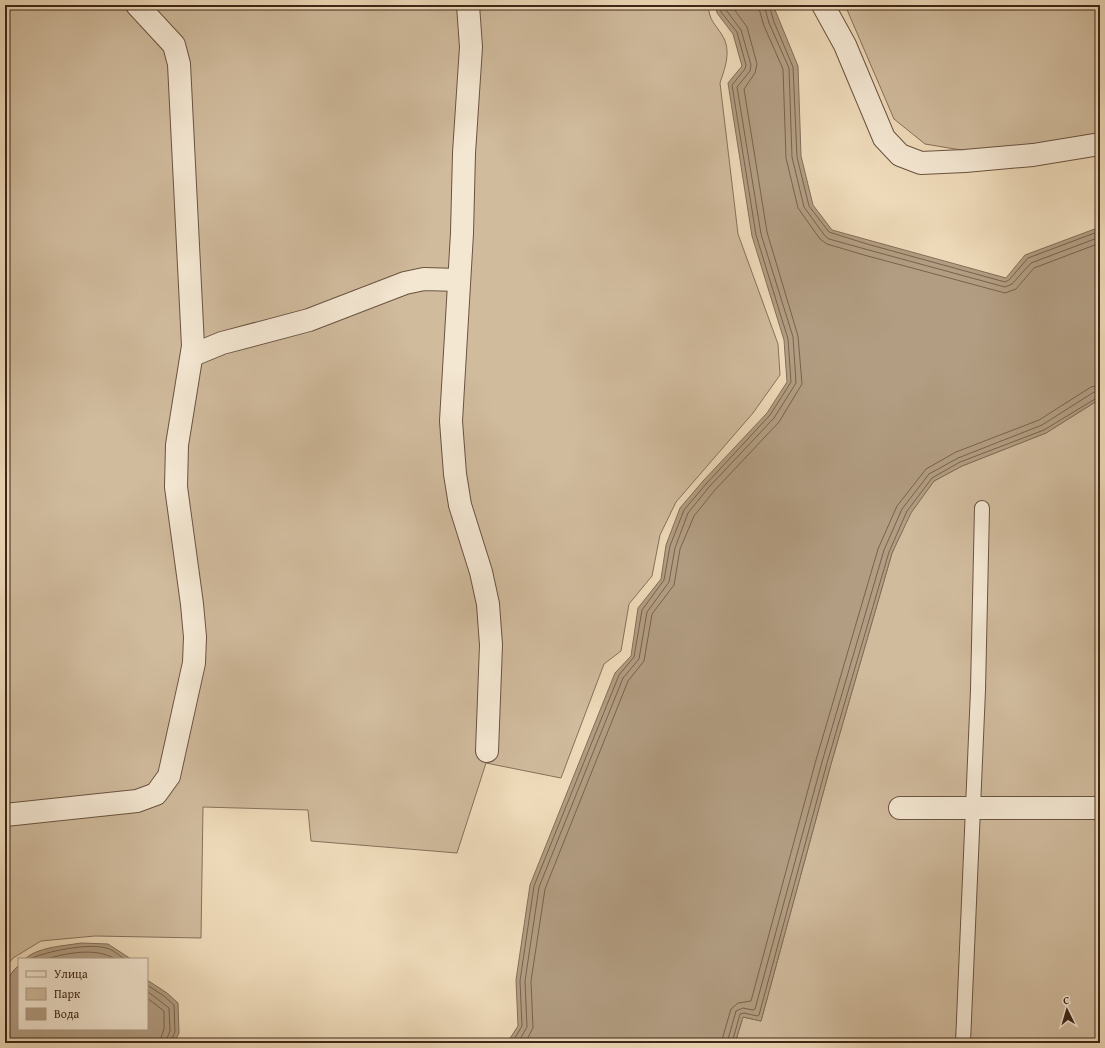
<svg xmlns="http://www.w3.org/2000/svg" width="1105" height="1048" font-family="'Gentium Book Plus',serif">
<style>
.green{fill:#d0bb9d;stroke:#87705a}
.water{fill:#b29d82;stroke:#846d57}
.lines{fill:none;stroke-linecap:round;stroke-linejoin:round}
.shore{stroke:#78624c;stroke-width:1}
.lane-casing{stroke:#6a5340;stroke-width:16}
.street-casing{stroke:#6a5340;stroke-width:24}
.lane{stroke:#f4e7d2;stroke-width:14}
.street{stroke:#f4e7d2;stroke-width:22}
</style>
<rect width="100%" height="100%" fill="#eedab9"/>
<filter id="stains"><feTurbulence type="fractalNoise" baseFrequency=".005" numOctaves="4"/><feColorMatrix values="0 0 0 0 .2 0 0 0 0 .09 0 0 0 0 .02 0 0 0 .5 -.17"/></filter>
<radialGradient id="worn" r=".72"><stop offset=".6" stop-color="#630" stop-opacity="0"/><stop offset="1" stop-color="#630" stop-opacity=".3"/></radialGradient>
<g class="green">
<path d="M 5,5 L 708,5 C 710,22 714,22 722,35 C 732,50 725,68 720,83 L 738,234 L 778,344 L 780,375 L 753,413 L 676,502 L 660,535 L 652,576 L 629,604 L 621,651 L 604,664 L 561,778 L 486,763 L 457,853 L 311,841 L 308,810 L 203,807 L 201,938 L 95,936 L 41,941 L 13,958 L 5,968 Z"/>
<polygon points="845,5 1100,5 1100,137 997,156 925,144 894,119"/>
<polygon points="1100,399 1100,1043 735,1043 743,1017 761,1021 831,764 892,553 910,513 934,481 962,466 1046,433"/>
</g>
<g class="water">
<polygon points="716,5 773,5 798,66 801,156 813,205 832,230 1006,278 1025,255 1100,227 1100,399 1046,433 962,466 934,481 911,513 892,553 831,764 761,1021 743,1017 735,1043 507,1043 518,1026 516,980 530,885 615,673 631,656 638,608 661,579 666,545 680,508 703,481 767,413 787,382 784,340 752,236 728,83 742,66 733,34 717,13"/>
<path d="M 81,943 L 108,944 L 131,959 L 25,959 C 37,947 64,946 81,943 Z"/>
<polygon points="19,965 19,1029 147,1029 147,980 167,993 178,1003 179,1033 174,1043 5,1043 5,984 13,971"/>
</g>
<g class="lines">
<g class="shore">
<polyline points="758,5 764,26 783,69 786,158 798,208 820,239 827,244 864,255 1005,293 1016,289 1034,268 1100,243"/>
<polyline points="764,5 769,23 789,68 792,157 804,207 825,236 829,239 865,249 1005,287 1012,284 1031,263 1100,237"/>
<polyline points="769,5 774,22 793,67 797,157 809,206 829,232 867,244 1005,282 1009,280 1028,258 1100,231"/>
<path d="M 30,959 C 47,951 88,943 106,948 C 113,949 119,956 125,959"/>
<path d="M 46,959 C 67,953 96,947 115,959"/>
<polyline points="147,985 164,996 174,1005 175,1032 170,1043"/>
<polyline points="147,991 169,1008 170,1031 165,1043"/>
<polyline points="147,998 164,1011 164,1029 159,1043"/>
<polyline points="512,1043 522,1026 520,981 534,886 619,675 634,657 642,610 664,580 670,546 684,510 706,484 770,415 791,382 788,339 756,235 732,85 745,69 746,65 737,32 721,12 720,5"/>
<polyline points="518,1043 527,1027 525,981 539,887 623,678 639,659 647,612 669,582 675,548 688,513 709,487 774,418 796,383 793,337 761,234 737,87 750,71 751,65 741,30 726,10 725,5"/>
<polyline points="525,1043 533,1028 531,981 545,889 628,681 644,661 652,614 674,585 680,549 694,516 714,491 779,422 802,384 798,336 767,232 744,89 755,73 757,64 747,27 731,5"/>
<polyline points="721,1043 731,1009 738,1003 751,1001 816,760 878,549 897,506 926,469 956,452 1039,420 1091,387 1100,385"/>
<polyline points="727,1043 736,1011 743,1008 753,1010 755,1009 822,762 884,550 902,509 929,474 958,458 1042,425 1094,392 1100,391"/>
<polyline points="732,1043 740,1014 744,1013 757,1016 759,1015 827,763 889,552 907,511 932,478 960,462 1044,430 1100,396"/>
</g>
<defs>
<polyline id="lane" points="963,1043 978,690 982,508"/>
<g id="street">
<polyline points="468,5 471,47 464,153 462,233 451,421 455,474 460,505 481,572 488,604 491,645 487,751"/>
<polyline points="823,5 845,45 884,138 900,155 921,163 965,161 1033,155 1100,144"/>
<polyline points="193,355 222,343 309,320 405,283 424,279 459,280"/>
<polyline points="900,808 1100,808"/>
<polyline points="5,815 137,801 156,794 169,776 194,663 195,637 192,604 176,487 177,445 193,346 179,64 174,45 137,5"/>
</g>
</defs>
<use href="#lane" class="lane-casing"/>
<use href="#street" class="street-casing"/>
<use href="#lane" class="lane"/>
<use href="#street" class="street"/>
</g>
<rect width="1105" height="1048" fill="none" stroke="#eedab9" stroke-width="20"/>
<rect x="6" y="6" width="1093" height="1036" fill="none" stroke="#3e2617" stroke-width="2"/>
<rect x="10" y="10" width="1085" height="1028" fill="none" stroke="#3e2617"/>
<rect x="18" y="958" width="130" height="72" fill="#f4e7d2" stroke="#ab9a87"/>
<rect x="26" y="971" width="20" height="6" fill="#f4e7d2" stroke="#ab9a87"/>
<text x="54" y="978" font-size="12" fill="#3e2617">Улица</text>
<rect x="26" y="988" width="20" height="12" fill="#d0bb9d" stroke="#ab9a87"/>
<text x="54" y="998" font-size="12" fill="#3e2617">Парк</text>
<rect x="26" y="1008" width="20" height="12" fill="#b29d82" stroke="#ab9a87"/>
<text x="54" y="1018" font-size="12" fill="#3e2617">Вода</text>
<g transform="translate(1067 1010) rotate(355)" stroke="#f4e7d2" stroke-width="3" paint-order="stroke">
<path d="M0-3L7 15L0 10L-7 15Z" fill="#3e2617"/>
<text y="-6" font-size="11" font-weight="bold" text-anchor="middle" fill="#3e2617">С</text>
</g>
<rect width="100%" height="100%" filter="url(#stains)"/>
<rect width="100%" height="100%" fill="url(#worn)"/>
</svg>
